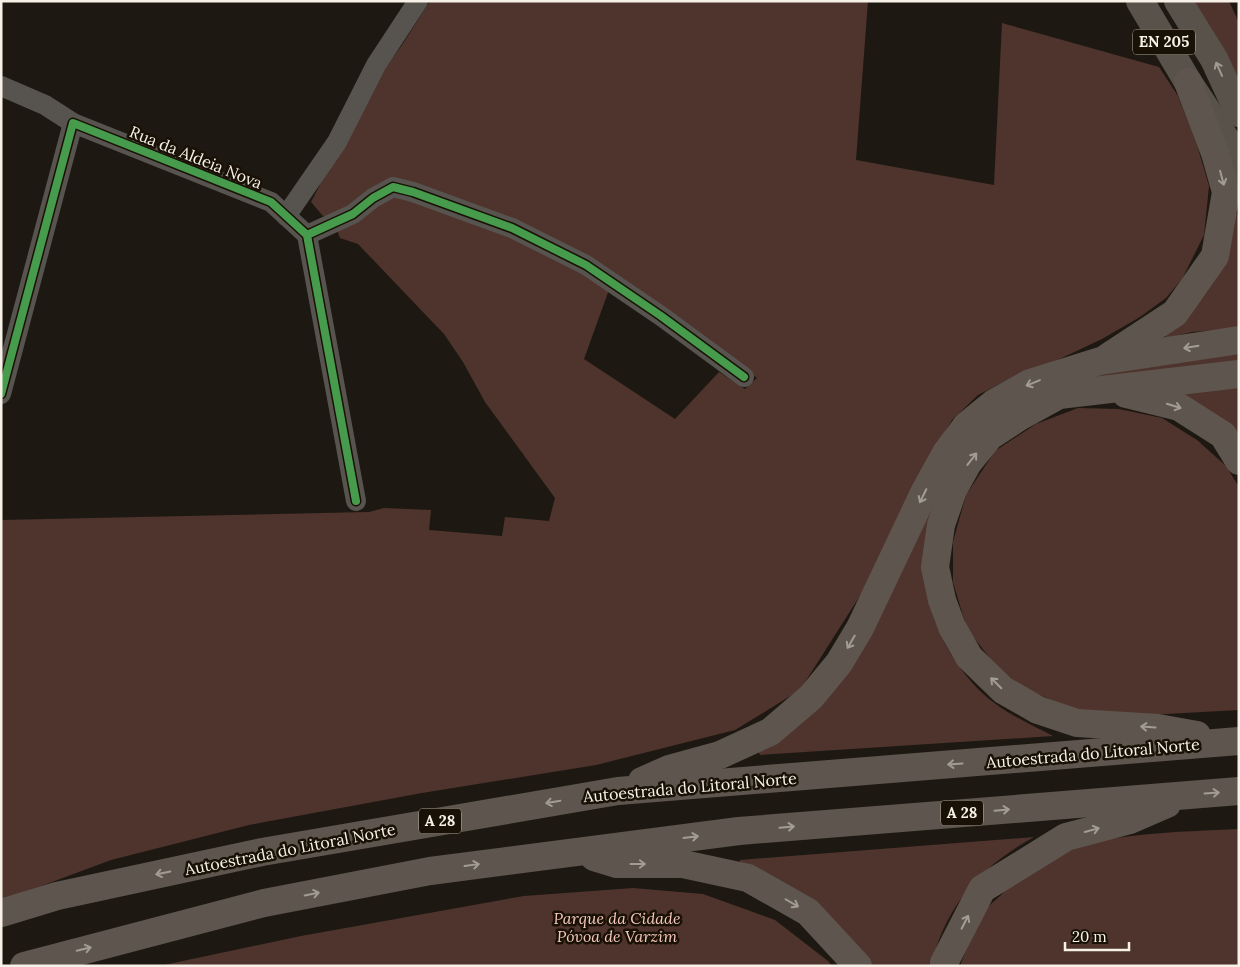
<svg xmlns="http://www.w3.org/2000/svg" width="1240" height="967" font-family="Lora,serif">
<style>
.green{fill:#4f342d;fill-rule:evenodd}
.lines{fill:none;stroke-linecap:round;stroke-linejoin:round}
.street{stroke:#57534e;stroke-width:20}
.primary{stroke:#58524a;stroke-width:28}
.highway{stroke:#5e564e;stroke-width:28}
.cycleway-casing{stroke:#191105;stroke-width:11}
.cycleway{stroke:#469c4c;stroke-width:8}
.oneway{stroke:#a09a91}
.oneway2{stroke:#a39c93}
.labels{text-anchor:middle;stroke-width:5;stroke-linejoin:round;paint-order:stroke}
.shield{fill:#191105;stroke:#b4aea4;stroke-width:1}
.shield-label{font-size:15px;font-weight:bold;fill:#f7f1e8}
.street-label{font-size:16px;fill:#f7f1e8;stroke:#191105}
.park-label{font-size:16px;font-style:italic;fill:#f6c8bd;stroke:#191105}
</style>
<rect width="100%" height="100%" fill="#1d1912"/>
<g class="green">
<path d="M 430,1 L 868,1 L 856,160 L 994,185 L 1002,23 L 1159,67 L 1178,96 L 1188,121 L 1197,145 L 1209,186 L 1204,235 L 1182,279 L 1166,298 L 1140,317 L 1102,339 L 1051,363 L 1007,380 L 978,395 L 952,420 L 930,456 L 863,591 L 800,690 L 735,730 L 596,765 L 422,793 L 249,825 L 111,860 L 1,901 L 1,520 L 369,512 L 384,508 L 431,510 L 429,530 L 502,536 L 505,517 L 549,521 L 555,498 L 485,402 L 463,362 L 444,334 L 358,244 L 340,238 L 332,218 L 323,216 L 311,202 L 369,90 L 402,45 ZM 615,273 L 757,378 L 745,389 L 719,372 L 675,419 L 584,359 Z"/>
<polygon points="1186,1 1229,1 1239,23 1239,88"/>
<polygon points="1236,213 1239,217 1239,328 1192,332 1166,338 1165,335"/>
<path d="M 1231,349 L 1239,350 L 1239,364 C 1207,369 1174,373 1141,376 C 1104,379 1065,379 1030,397 C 1011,406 990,418 974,435 C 960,450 949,469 941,489 C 911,560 924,632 977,688 C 997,709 1027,723 1053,736 L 760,755 L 758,751 L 759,748 L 802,720 L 833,687 L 845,671 L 860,646 L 895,579 L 944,472 L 958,449 L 973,432 L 993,415 L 1030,391 L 1067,378 L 1139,363 Z"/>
<polygon points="1239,383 1239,437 1179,392"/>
<polygon points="1078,408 1119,409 1162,418 1197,440 1226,466 1239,487 1239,710 1111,717 1071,709 1018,685 993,662 967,629 953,582 953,542 966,495 995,451 1036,424"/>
<path d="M 1239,829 L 1239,966 L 960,966 C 967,947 975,927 986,910 C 990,904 997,899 1002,894 C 1015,880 1030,867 1047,858 C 1097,832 1182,832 1239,829 Z"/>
<path d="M 1034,837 C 981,866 945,906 931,966 L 873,966 L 869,960 L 739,864 L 740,860 Z"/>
<polygon points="633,888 703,894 775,920 828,961 832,966 159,966 301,936 524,896"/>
</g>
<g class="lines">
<g class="street">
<polyline points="1,86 45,105 73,123"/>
<polyline points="286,216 337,142 376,65 418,1"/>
<polyline points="307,235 353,214 373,198 393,187 413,192 512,228 586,265 661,316 744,377"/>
<polyline points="1,394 73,123 271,202 307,235 356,501"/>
</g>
<g class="primary">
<polyline points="1140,1 1188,82 1229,144 1239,171"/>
<polyline points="1178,1 1214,59 1239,113"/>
</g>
<g class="highway">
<polyline points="1108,357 1175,313 1215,256 1226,192 1215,153 1188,82"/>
<polyline points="1126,394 1179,407 1223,435 1239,461"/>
<polyline points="1197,735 1158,728 1077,723 1038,710 1003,690 969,657 952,627 942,600 935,567 941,525 953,490 968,463 990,436 1019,417 1059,395 1239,374"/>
<polyline points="642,781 669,769 720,755 770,732 811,697 839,663 860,628 925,491 946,453 967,425 994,403 1030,383 1100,361 1239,340"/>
<polyline points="594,857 617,864 683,864 748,878 808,912 858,966"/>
<polyline points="1,913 57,896 262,852 618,791 1239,741"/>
<polyline points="24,966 264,903 430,871 739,831 1239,791"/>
<polyline points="944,966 944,963 982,889 1066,837 1130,820 1167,804"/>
</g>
<defs>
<g id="cycleway">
<polyline points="307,235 353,214 373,198 393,187 413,192 512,228 586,265 661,316 744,377"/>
<polyline points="1,394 73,123 271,202 307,235 356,501"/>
</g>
</defs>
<use href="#cycleway" class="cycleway-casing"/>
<use href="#cycleway" class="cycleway"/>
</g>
<defs><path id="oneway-shaft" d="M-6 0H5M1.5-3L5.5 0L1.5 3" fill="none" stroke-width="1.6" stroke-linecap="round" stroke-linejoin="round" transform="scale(1.25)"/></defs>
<use class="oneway" href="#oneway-shaft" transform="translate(1219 69) rotate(-114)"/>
<g class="oneway2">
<use href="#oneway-shaft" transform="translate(1222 178) rotate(75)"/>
<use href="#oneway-shaft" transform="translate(1191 347) rotate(171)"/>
<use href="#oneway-shaft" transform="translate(1033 383) rotate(158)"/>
<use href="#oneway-shaft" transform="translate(1174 406) rotate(17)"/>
<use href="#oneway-shaft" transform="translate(972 459) rotate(-52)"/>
<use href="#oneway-shaft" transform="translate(923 496) rotate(116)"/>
<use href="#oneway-shaft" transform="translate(851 642) rotate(120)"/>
<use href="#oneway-shaft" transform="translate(996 683) rotate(-135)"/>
<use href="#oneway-shaft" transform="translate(1148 727) rotate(-176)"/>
<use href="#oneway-shaft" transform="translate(955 764) rotate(176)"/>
<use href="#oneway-shaft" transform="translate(1212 793) rotate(-4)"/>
<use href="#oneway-shaft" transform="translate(553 802) rotate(170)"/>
<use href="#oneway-shaft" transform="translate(1002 810) rotate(-5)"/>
<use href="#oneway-shaft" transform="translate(787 827) rotate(-5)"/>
<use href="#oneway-shaft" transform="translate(1092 830) rotate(-15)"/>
<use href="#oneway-shaft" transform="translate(691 837) rotate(-7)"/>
<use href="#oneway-shaft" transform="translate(638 864)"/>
<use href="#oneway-shaft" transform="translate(472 865) rotate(-8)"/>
<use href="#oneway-shaft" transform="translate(163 873) rotate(168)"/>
<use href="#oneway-shaft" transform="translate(312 894) rotate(-11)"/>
<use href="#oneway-shaft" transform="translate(792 903) rotate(30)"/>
<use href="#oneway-shaft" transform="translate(965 922) rotate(-63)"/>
<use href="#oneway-shaft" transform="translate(84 949) rotate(-14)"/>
</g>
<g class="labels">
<g class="shield">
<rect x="1133" y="29.5" width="62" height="25" rx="4"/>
<rect x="941" y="800.5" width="42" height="25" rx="4"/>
<rect x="419" y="808.5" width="42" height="25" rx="4"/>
</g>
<g class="shield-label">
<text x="1164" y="47">EN 205</text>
<text x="962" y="818">A 28</text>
<text x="440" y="826">A 28</text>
</g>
<g class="street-label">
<text transform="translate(196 157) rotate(22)" y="6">Rua da Aldeia Nova</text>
<text transform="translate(1093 753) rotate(-5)" y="6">Autoestrada do Litoral Norte</text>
<text transform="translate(690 787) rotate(-5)" y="6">Autoestrada do Litoral Norte</text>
<text transform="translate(290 849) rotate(-11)" y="6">Autoestrada do Litoral Norte</text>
</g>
<g class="park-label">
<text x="617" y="924">Parque da Cidade<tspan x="617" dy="18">Póvoa de Varzim</tspan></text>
</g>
</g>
<rect width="1240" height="967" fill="none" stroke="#f7f1e8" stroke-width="5"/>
<path d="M1065 942v8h64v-8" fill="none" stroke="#f7f1e8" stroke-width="2.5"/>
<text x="1072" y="942" font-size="15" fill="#f7f1e8" stroke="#191105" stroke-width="4" paint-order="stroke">20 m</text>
</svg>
